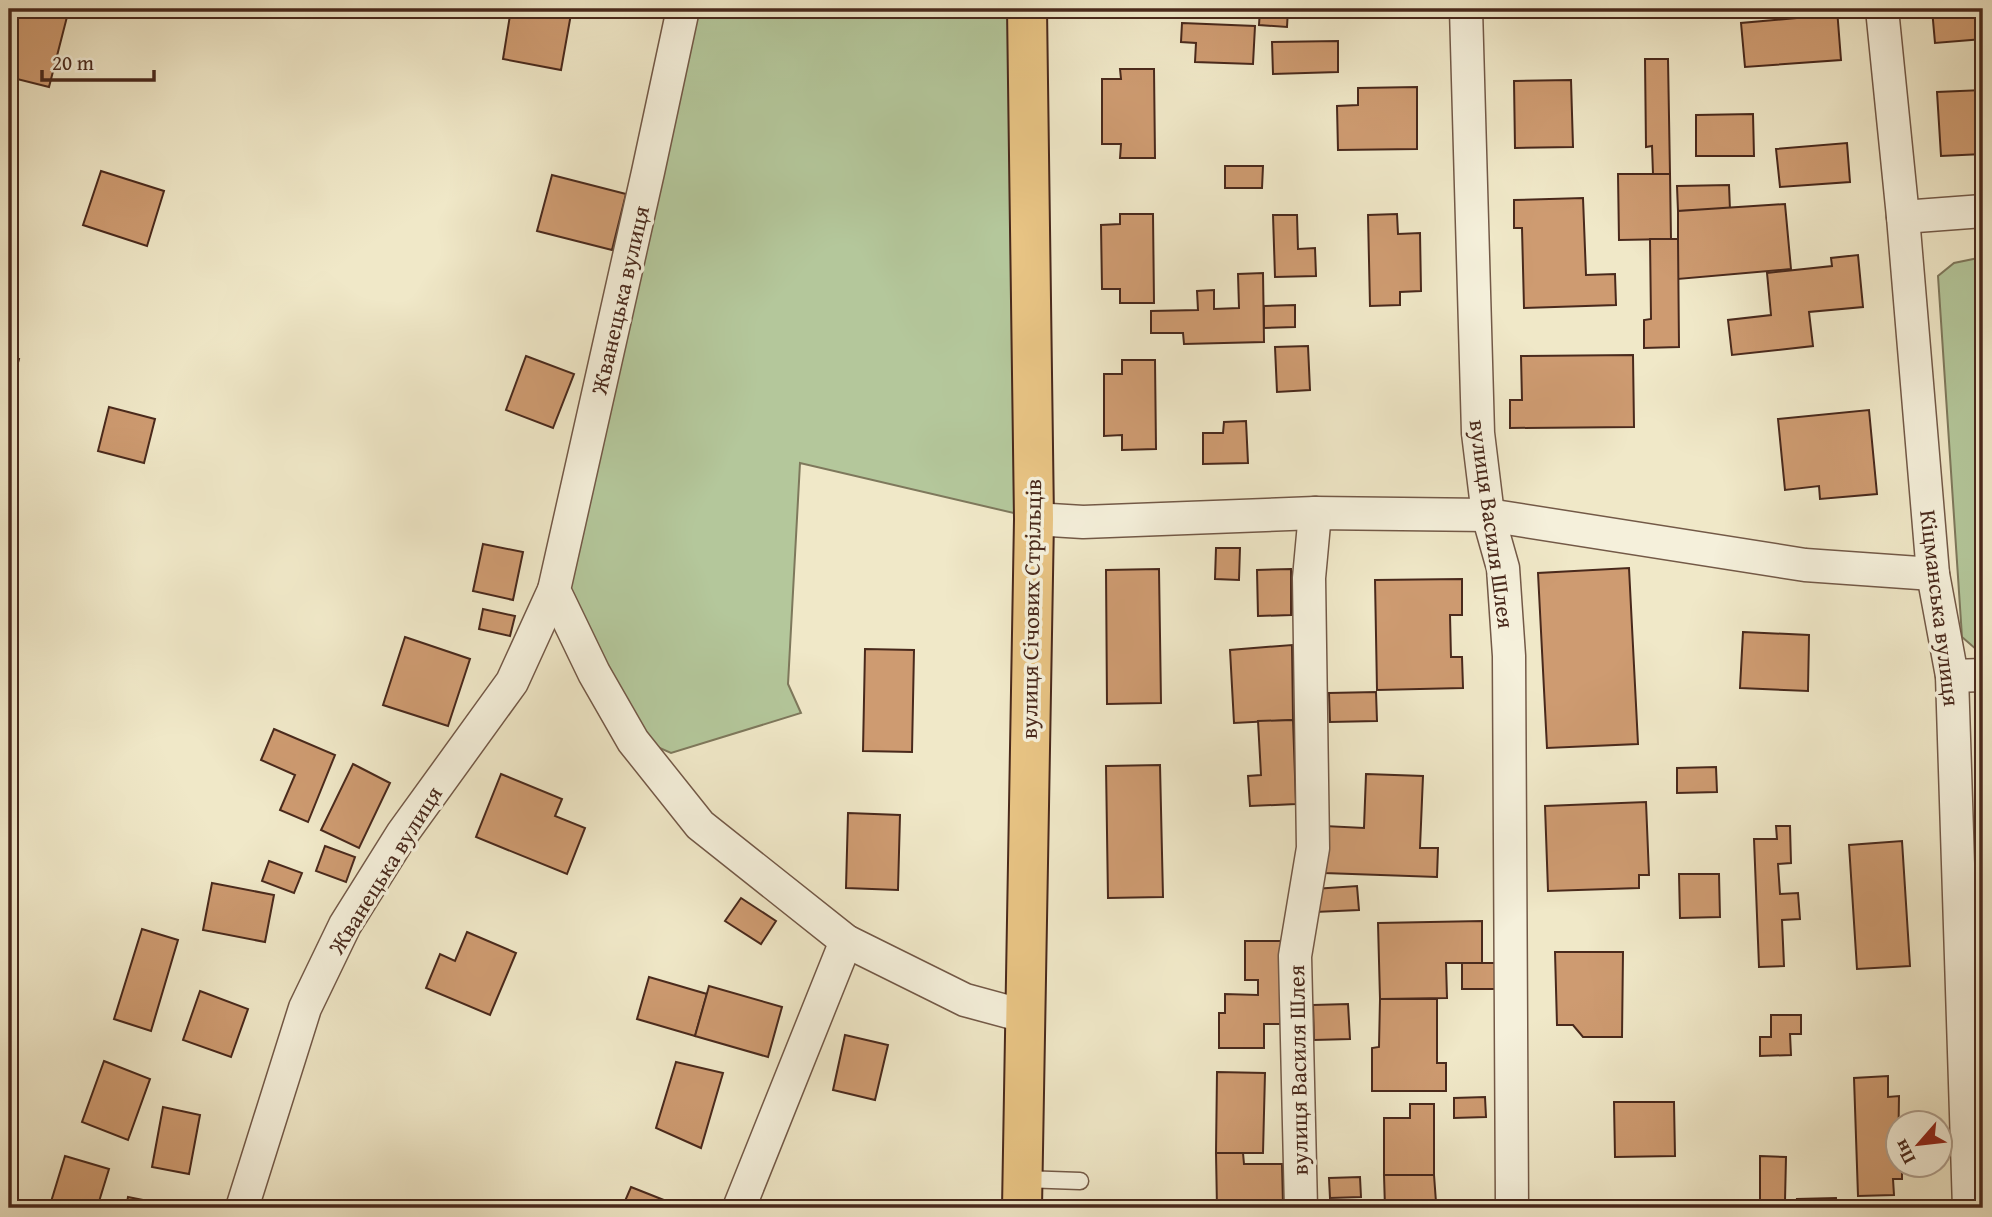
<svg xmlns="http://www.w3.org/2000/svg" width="1992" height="1217" font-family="'Gentium Book Plus',serif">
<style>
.green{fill:#b4c79b;stroke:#7e785c;stroke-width:2}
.building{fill:#ce9b71;stroke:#49291c;stroke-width:2}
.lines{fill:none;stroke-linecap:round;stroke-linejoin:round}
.lane-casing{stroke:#735947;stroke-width:19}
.street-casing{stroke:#735947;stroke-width:35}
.primary-casing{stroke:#49291c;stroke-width:42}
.lane{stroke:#f5f0db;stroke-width:16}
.street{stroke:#f5f0db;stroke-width:32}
.primary{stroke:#e8c484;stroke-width:38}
.labels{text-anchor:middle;stroke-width:7;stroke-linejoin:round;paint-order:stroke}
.street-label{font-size:23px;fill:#49291c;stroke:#f5f0db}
</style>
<rect width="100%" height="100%" fill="#f0e8c8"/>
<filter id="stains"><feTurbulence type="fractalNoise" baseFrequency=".00286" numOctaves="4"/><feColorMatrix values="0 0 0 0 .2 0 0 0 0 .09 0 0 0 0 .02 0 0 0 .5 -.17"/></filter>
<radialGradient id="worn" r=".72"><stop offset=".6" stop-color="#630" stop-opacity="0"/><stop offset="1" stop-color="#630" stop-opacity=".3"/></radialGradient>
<g class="green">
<polygon points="684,9 1028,9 1035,518 800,463 788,684 801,713 671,753 637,738 556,589"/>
<polygon points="1983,257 1983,649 1977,650 1962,637 1938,276 1954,263"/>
</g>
<g class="building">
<polygon points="9,9 69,9 49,87 9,77"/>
<polygon points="511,9 542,9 571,14 561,70 503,59"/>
<polygon points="1260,9 1288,9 1287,27 1259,25"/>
<polygon points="1796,9 1837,9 1841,60 1745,67 1741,23 1796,18"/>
<polygon points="1932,9 1983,9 1983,39 1935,43"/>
<polygon points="1182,23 1255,26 1253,64 1195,62 1196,43 1181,42"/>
<polygon points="1338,41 1338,72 1273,74 1272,42"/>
<polygon points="1645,59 1668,59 1670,174 1653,174 1652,146 1646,147"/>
<polygon points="1120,69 1154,69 1155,158 1120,158 1121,144 1102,144 1102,79 1121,79"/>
<polygon points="1571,80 1573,147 1515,148 1514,81"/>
<polygon points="1417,87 1417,149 1338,150 1337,106 1358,105 1358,88"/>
<polygon points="1983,90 1983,154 1941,156 1937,92"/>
<polygon points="1753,114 1754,156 1696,156 1696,115"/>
<polygon points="1847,143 1850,182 1780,187 1776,149"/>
<polygon points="1225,166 1263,166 1262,188 1225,188"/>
<polygon points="101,171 164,191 147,246 83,225"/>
<polygon points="1618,174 1670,174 1671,239 1619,240"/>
<polygon points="552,175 626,194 612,250 537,231"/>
<polygon points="1729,185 1730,210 1678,211 1677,186"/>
<polygon points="1583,198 1586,275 1615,274 1616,305 1524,308 1522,228 1514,228 1514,200"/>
<polygon points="1785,204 1791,269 1678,279 1678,211"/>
<polygon points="1120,214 1153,214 1154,303 1120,303 1120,289 1102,289 1101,225 1120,224"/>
<polygon points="1397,214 1398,234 1420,233 1421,291 1400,292 1400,305 1370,306 1368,215"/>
<polygon points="1273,215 1297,215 1298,249 1315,248 1316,276 1275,277"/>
<polygon points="1650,239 1678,239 1679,347 1644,348 1644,320 1651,319"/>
<polygon points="1858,255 1863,307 1809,312 1813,346 1732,355 1728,320 1771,315 1767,273 1832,266 1831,258"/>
<polygon points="1263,273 1264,342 1184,344 1183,333 1151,333 1151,311 1198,310 1197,291 1214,290 1214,309 1239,308 1238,274"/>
<polygon points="1295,305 1295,327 1264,328 1264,306"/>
<polygon points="1308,346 1310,390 1277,392 1275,347"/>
<polygon points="1633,355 1634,427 1510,428 1510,400 1522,400 1521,356"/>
<polygon points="9,356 19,359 9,396"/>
<polygon points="526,356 574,374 553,428 506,410"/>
<polygon points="1122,360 1155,360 1156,449 1122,450 1122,435 1104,436 1104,374 1122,374"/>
<polygon points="109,407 155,419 144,463 98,451"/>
<polygon points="1869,410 1877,494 1820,499 1819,486 1785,490 1778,419"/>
<polygon points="1246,421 1248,463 1203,464 1203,433 1223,433 1224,422"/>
<polygon points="483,544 523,552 513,600 473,591"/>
<polygon points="1216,548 1240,548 1239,580 1215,579"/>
<polygon points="1629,568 1638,744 1547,748 1538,573"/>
<polygon points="1159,569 1161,703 1107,704 1106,570"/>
<polygon points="1291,569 1291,615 1258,616 1257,570"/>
<polygon points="1462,579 1462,615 1450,615 1451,657 1462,657 1463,688 1377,690 1375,580"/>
<polygon points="483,609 515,616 510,636 479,629"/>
<polygon points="1743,632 1809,635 1808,691 1740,688"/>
<polygon points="405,637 470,659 448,726 383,705"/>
<polygon points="1292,645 1293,720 1234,723 1230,650"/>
<polygon points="865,649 914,650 912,752 863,751"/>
<polygon points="1376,692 1377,721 1330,722 1329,693"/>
<polygon points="1293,720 1296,804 1250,806 1248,776 1261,775 1258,721"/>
<polygon points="274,729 335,755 308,822 280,810 295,775 261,760"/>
<polygon points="353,764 390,783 359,848 321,830"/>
<polygon points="1160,765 1163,897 1108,898 1106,766"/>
<polygon points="1716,767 1717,792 1677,793 1677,768"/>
<polygon points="501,774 562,799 555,816 585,828 567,874 476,837"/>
<polygon points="1366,774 1423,776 1420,848 1438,848 1437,877 1324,873 1325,826 1364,828"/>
<polygon points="1646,802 1649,875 1639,875 1639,888 1548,891 1545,806"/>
<polygon points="848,813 900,815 898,890 846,888"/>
<polygon points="1776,826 1790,826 1791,863 1778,864 1780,894 1798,893 1800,919 1782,920 1784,966 1759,967 1754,839 1777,839"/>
<polygon points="1902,841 1910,966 1857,969 1849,845"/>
<polygon points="325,846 355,857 346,882 316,871"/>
<polygon points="269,861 302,873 294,893 262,881"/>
<polygon points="1679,874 1719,874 1720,917 1680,918"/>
<polygon points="212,883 274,895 265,942 203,930"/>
<polygon points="1357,886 1359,910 1315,912 1314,889"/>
<polygon points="741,898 776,921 761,944 725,921"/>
<polygon points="1482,921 1482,963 1446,963 1447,998 1380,999 1378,923"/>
<polygon points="142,929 178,940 151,1031 114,1019"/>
<polygon points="467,932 516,953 490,1015 426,988 440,954 455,961"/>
<polygon points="1245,941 1281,941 1281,1024 1264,1024 1264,1048 1219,1048 1219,1013 1225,1013 1225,994 1258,995 1258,980 1245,980"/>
<polygon points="1555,952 1623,952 1622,1037 1583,1037 1573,1025 1557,1025"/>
<rect x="1462" y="963" width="34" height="26"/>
<polygon points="649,977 707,994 695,1036 637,1019"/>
<polygon points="709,986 782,1007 768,1057 695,1036"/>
<polygon points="200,991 248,1009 231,1057 183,1040"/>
<polygon points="1380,999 1437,999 1437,1063 1446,1063 1446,1091 1372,1091 1372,1048 1379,1047"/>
<polygon points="1348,1004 1350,1039 1314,1040 1313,1005"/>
<polygon points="1771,1015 1801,1015 1801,1034 1790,1034 1791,1055 1760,1056 1760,1037 1771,1037"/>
<polygon points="845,1035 888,1045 875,1100 833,1090"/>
<polygon points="104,1061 150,1079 128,1140 82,1122"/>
<polygon points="676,1062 723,1073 701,1148 656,1128"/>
<polygon points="1217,1072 1265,1073 1263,1153 1216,1153"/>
<polygon points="1888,1076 1888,1097 1899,1096 1898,1164 1902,1164 1902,1179 1893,1179 1894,1195 1858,1196 1854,1078"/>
<polygon points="1485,1097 1486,1117 1454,1118 1454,1098"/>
<polygon points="1614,1102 1674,1102 1675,1156 1615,1157"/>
<polygon points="1410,1104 1434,1104 1434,1175 1384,1175 1384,1118 1410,1118"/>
<polygon points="163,1107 200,1115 189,1174 152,1167"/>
<polygon points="1216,1153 1243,1153 1244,1164 1282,1164 1283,1205 1246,1205 1247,1208 1217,1208"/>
<polygon points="65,1156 109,1169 97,1208 62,1208 50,1205"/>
<polygon points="1760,1156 1786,1157 1785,1201 1760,1201"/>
<polygon points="1384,1175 1434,1175 1436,1202 1459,1202 1460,1208 1385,1208"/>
<polygon points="1360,1177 1361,1197 1330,1198 1329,1178"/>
<polygon points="631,1187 684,1208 622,1208"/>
<polygon points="128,1197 183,1208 126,1208"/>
<polygon points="1836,1198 1837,1208 1798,1208 1797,1199"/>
</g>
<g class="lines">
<defs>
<polyline id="lane" points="1023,1179 1080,1181"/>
<g id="street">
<polyline points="683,9 648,172 554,590 594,673 633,741 700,825 846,941 965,1000 1024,1016"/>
<polyline points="1466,9 1478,433 1488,515 1503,568 1509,656 1512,1208"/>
<polyline points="1882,9 1903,217 1933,574 1952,676 1969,1208"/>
<polyline points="1903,217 1983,211"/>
<polyline points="1034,519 1083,522 1315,513 1488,515 1805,565 1933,574"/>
<polyline points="1952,676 1983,675"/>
<polyline points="242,1208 305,1008 345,925 402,834 512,682 554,590"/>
<polyline points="739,1208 846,941"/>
<polyline points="1301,1208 1295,956 1313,848 1309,578 1315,513"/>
</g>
<polyline id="primary" points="1022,1208 1034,519 1027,9"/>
</defs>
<use href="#lane" class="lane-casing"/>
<use href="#street" class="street-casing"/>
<use href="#primary" class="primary-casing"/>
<use href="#lane" class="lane"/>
<use href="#street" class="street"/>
<use href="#primary" class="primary"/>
</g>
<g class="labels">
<g class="street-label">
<text transform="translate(620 300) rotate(-77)" y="8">Жванецька вулиця</text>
<text transform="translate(1492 524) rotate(82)" y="8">вулиця Василя Шлея</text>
<text transform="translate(1940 608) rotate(83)" y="8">Кіцманська вулиця</text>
<text transform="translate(1031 609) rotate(-89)" y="8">вулиця Січових Стрільців</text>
<text transform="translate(385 870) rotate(-58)" y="8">Жванецька вулиця</text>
<text transform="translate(1298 1070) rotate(-91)" y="8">вулиця Василя Шлея</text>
</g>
</g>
<rect width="1992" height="1217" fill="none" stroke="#f0e8c8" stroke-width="35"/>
<rect x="10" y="10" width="1971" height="1196" fill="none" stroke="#49291c" stroke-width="3.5"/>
<rect x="18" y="18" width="1957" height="1182" fill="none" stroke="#49291c" stroke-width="2"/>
<g transform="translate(1919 1144) rotate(242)"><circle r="33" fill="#f5f0db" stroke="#b0a08f" stroke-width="2"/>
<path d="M0-5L12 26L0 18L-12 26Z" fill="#8f2418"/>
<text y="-10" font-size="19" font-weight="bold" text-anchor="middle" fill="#49291c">Пн</text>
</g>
<path d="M42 70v10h112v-10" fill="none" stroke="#49291c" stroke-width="3.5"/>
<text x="52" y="70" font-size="21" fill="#49291c" stroke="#f5f0db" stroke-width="5" paint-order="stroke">20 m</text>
<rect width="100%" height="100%" filter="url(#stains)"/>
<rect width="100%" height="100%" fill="url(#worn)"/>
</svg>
